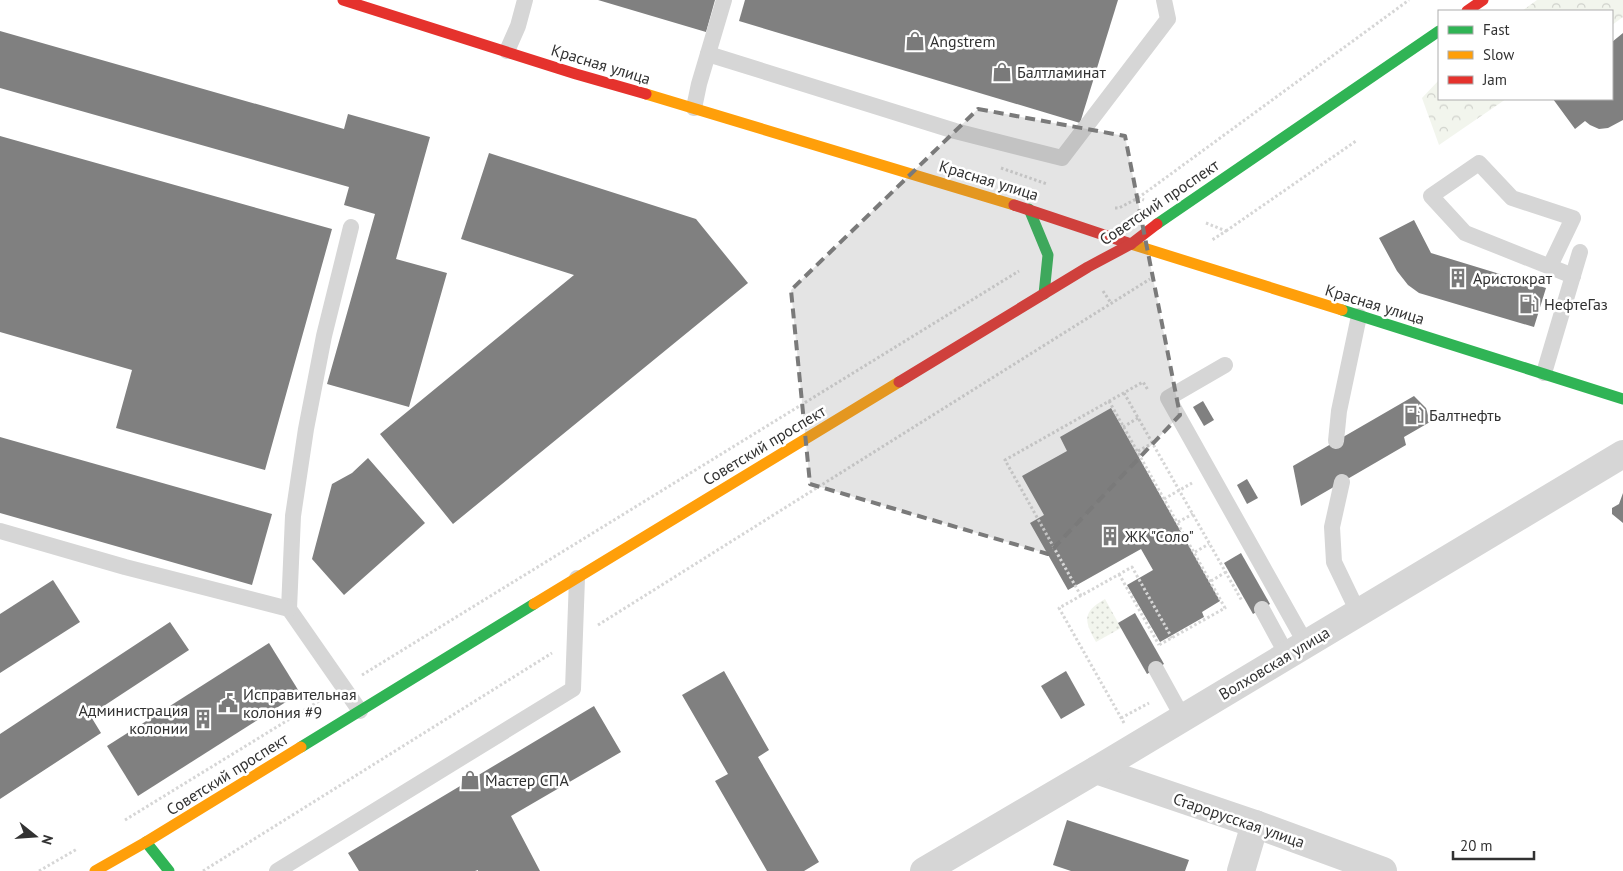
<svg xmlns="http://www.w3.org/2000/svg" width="1623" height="871" font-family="'PT Sans',sans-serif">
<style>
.forest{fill:url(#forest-crowns)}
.park{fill:url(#park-dots)}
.building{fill:#808080}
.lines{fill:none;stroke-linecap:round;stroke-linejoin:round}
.path{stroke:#d6d6d6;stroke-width:3;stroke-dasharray:2.5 2.5;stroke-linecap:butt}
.lane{stroke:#d6d6d6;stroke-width:16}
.street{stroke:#d6d6d6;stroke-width:28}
.fast{stroke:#30b455;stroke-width:11}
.slow{stroke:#ff9f0a;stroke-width:11}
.jam{stroke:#e5322d;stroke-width:11}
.marked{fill:#7a7a7a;fill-opacity:0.2;stroke:#7a7a7a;stroke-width:4;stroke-dasharray:10 6;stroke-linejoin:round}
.labels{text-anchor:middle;stroke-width:5;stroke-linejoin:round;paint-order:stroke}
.poi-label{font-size:16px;fill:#323232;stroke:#fff;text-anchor:start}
.street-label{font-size:16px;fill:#323232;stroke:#fff}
</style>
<defs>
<pattern id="forest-crowns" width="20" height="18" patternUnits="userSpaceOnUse" patternTransform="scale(1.25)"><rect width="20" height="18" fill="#f2f5ed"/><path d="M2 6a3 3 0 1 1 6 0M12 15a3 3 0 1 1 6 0" fill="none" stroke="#d0d2cc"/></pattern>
<pattern id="park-dots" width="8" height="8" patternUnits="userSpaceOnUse" patternTransform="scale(1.25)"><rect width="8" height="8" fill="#f2f5ed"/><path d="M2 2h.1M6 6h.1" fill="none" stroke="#d0d2cc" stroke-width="1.8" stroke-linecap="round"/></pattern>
</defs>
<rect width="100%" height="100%" fill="#fff"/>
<g class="forest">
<polygon points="1537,0 1623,0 1623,17 1612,25 1612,11 1522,11"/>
<polygon points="1439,80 1439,99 1506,99 1439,145 1422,98"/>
</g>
<path class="park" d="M 1105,599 L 1121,628 L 1096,642 C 1084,621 1082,612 1105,599 Z"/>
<g class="building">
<polygon points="598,0 715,0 706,32"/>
<polygon points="745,0 1118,0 1080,123 739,21"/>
<polygon points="0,31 344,129 348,114 430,137 396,259 447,273 409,407 327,384 375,214 344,205 349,187 0,88"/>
<polygon points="1623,33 1623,120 1608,128 1599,129 1590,125 1585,121 1575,129 1553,99 1612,99 1612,42"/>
<polygon points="0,136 332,229 265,470 116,428 132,370 0,332"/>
<polygon points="489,153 696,219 748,283 453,524 380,434 574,275 461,239"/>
<polygon points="1414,220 1431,253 1546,288 1534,327 1419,293 1408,285 1397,271 1379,238"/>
<polygon points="1414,396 1426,408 1430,422 1404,437 1406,445 1301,506 1293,466"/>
<polygon points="1203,401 1214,420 1204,426 1193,407"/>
<polygon points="1111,408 1220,601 1202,612 1204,617 1160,642 1127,585 1153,570 1141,549 1068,590 1030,523 1044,515 1022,476 1067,451 1060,437"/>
<polygon points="0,437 272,514 252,585 0,513"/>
<polygon points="368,458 425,523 344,595 312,559 332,484 352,473"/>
<polygon points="1247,479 1258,498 1247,504 1237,485"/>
<polygon points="1623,493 1623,523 1612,514 1612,508 1619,504"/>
<polygon points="1241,553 1270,604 1253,614 1224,563"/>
<polygon points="53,580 80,622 0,673 0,614"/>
<polygon points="1135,613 1164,664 1147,674 1118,623"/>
<polygon points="170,622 189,650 90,715 101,733 0,799 0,734"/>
<polygon points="269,643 300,693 138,796 107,746"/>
<polygon points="724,671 769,750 758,757 819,862 804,871 767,871 715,781 728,774 682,695"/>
<polygon points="1066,671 1085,705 1061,719 1041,686"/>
<polygon points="594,706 621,752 511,816 540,871 478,871 478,870 475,871 359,871 348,853"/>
<polygon points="1067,820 1189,860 1185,871 1071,871 1053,865"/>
</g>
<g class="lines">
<g class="path">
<polyline points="1001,168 1047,184"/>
<polyline points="1138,198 1409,0"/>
<polyline points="1115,208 1119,208 1138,198 1144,200"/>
<polyline points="1206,223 1226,231 1212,240"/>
<polyline points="1226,231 1356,141"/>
<polyline points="1103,291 1111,303"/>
<polyline points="1124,393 1242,601"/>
<polyline points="1109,401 1225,608 1159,645"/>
<polyline points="1123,427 1138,418"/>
<polyline points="1138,451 1153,443"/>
<polyline points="1164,499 1192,483"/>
<polyline points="1178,522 1193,514"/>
<polyline points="1195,552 1209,544"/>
<polyline points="1119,574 1159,645"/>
<polyline points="1211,581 1226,572"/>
<polyline points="1081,596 1005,460 1143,382 1148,390"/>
<polyline points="598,625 1150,279"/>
<polyline points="362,675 1019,271"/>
<polyline points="1121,718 1149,703"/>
<polyline points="1124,723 1059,608 1132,567 1172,638"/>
<polyline points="125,820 324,698"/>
<polyline points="39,871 77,849"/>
<polyline points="203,871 552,653"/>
</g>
<g class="lane">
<polyline points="507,51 518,26 525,0"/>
<polyline points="708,54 955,131 1062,158 1168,19 1164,0"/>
<polyline points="694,108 699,84 724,0"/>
<polyline points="351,227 324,336 306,429 293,516 289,609 360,711"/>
<polyline points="1550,266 1573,218 1512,198 1479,163 1431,196 1465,233 1573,276"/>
<polyline points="1225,365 1168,398 1306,644"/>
<polyline points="1544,373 1580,252"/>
<polyline points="1336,441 1339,411 1359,316"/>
<polyline points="1342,482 1332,527 1334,562 1358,612"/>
<polyline points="0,531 125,567 289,609"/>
<polyline points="1262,609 1287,655"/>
<polyline points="1156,669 1183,718"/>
<polyline points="277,871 573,689 577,578"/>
</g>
<g class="street">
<polyline points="1096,770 1255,824 1383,871"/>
<polyline points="924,871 1096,770 1623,454"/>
<polyline points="1241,871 1255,824"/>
</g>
<g class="fast">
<polyline points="1029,209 1048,255 1044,294"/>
<polyline points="1157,224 1439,31"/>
<polyline points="1342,310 1623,399"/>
<polyline points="301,747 534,604"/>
<polyline points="146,842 169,871"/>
</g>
<g class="slow">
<polyline points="646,94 1014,205"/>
<polyline points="1131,244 1342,310"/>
<polyline points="534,604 899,382"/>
<polyline points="95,871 146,842 301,747"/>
</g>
<g class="jam">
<polyline points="343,0 576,74 646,94"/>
<polyline points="1467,11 1483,0"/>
<polyline points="1014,205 1131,244"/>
<polyline points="899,382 1088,267 1131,244 1157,224"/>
</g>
</g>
<path class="marked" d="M 978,109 L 1125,136 L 1180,415 L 1048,554 L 810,484 L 791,290 Z"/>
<defs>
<symbol id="shop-bare" viewBox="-9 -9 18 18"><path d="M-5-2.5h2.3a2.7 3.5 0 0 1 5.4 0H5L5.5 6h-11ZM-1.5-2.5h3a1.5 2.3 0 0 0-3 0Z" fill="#7a7a7a" stroke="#fff" stroke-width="2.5" paint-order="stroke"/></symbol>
<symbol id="building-bare" viewBox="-9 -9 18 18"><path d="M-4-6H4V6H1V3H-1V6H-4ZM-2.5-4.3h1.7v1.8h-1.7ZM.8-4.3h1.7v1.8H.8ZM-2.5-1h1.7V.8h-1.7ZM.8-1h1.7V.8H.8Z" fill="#7a7a7a" stroke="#fff" stroke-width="2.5" paint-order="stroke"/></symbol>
<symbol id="fuel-bare" viewBox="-9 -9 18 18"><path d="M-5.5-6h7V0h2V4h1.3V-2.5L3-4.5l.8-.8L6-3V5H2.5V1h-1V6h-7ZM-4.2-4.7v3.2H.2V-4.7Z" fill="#7a7a7a" stroke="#fff" stroke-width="2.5" paint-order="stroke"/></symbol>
<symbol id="civic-bare" viewBox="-9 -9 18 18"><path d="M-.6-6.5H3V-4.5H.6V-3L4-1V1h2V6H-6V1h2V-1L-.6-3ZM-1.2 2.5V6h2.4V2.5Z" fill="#7a7a7a" stroke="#fff" stroke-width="2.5" paint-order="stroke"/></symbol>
</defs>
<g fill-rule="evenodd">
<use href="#shop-bare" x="901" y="27" width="28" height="28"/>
<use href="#shop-bare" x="988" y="58" width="28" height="28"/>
<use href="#building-bare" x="1444" y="264" width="28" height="28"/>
<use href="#fuel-bare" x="1515" y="290" width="28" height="28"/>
<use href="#fuel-bare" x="1400" y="401" width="28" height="28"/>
<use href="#building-bare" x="1096" y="522" width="28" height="28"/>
<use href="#civic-bare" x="214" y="689" width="28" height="28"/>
<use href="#building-bare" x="189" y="705" width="28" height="28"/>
<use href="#shop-bare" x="456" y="766" width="28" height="28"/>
</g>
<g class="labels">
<g class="poi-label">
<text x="930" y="47">Angstrem</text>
<text x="1017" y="78">Балтламинат</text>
<text x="1473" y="284">Аристократ</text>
<text x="1544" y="310">НефтеГаз</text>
<text x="1429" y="421">Балтнефть</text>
<text x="1125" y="542">ЖК "Соло"</text>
<text x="243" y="700">Исправительная<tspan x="243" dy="18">колония #9</tspan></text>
<text x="188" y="716" text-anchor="end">Администрация<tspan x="188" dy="18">колонии</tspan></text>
<text x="485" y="786">Мастер СПА</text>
</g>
<g class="street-label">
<text transform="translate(601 64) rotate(17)" y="6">Красная улица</text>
<text transform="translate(989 180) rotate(17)" y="6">Красная улица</text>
<text transform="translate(1159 202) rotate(-34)" y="6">Советский проспект</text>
<text transform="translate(1375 304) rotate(17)" y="6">Красная улица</text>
<text transform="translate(764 445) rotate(-31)" y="6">Советский проспект</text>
<text transform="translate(1274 663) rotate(-31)" y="6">Волховская улица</text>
<text transform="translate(227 774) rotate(-32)" y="6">Советский проспект</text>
<text transform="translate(1239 820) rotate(19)" y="6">Старорусская улица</text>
</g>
</g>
<rect x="1438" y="10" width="175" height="90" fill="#ffffff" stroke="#adadad"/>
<rect x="1448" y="26" width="25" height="8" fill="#30b455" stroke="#adadad"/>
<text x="1483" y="35" font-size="15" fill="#323232">Fast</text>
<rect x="1448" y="51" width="25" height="8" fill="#ff9f0a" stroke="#adadad"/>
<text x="1483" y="60" font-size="15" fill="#323232">Slow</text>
<rect x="1448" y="76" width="25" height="8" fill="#e5322d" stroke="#adadad"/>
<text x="1483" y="85" font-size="15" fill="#323232">Jam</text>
<g transform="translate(35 836) rotate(107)" stroke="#ffffff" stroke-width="4" paint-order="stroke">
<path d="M0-4L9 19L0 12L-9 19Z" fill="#323232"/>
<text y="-8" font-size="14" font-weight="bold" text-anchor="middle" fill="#323232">N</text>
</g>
<path d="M1453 851v8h81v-8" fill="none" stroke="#323232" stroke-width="2.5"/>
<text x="1460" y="851" font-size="15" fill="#323232" stroke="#ffffff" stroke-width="4" paint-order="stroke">20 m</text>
</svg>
